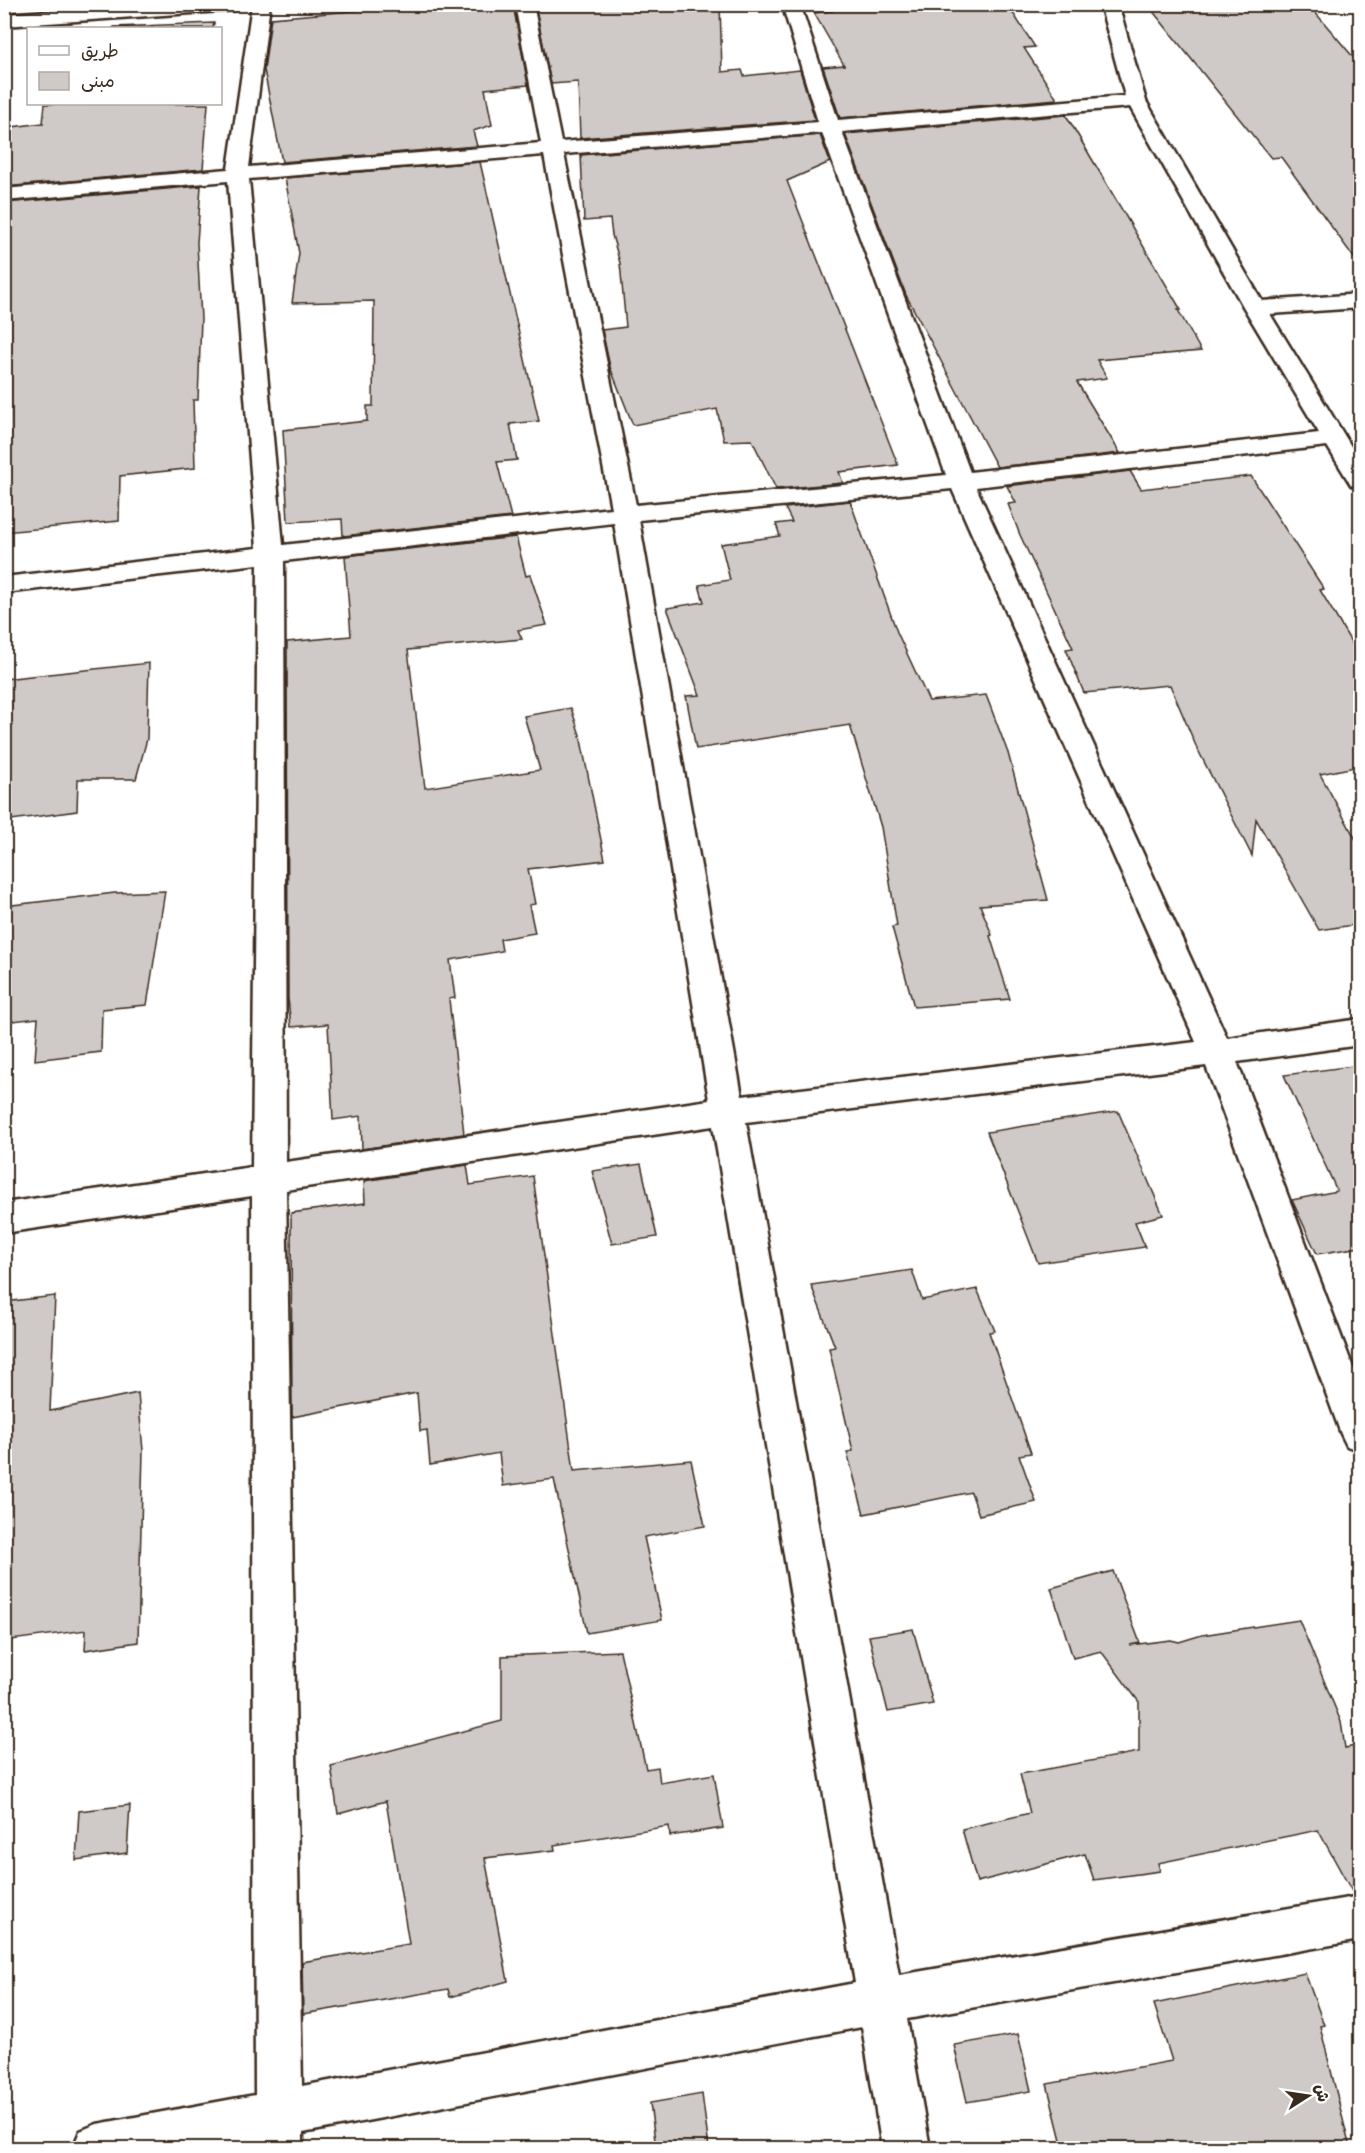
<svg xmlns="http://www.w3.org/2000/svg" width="1365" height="2153" font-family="'Patrick Hand','Playpen Sans Arabic',sans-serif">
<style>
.building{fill:#cfcac7;stroke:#3b2a1e;stroke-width:1.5}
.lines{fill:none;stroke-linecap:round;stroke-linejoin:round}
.minor-casing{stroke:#3b2a1e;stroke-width:5}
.minor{fill:#fff;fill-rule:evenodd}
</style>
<rect width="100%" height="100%" fill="#fff"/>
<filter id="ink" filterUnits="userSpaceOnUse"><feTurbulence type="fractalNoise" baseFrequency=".0167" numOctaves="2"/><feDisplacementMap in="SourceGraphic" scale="12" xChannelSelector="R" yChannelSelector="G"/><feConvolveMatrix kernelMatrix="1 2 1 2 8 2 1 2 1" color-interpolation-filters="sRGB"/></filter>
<g filter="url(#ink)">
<g class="building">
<polygon points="434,4 513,4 528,85 485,89 492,125 473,131 477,146 282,162 264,70 271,18"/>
<polygon points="535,4 720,4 722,72 742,70 744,76 800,70 815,120 580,138 578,82 551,84"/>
<polygon points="881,4 1007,4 1035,47 1024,48 1057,99 840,118 823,67 844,65 814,13 833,11 831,8"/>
<polygon points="1147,4 1308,4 1360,65 1360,266 1281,157 1271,158"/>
<polygon points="214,23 213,28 113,28 114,27"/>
<polygon points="45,104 208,104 203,169 4,187 4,128 43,123"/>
<polygon points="1066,115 1181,310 1178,310 1201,351 1097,360 1107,378 1077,382 1120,453 997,467 906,295 845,134"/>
<polygon points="820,135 830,162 787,181 898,465 839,472 843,483 776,489 752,440 724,441 717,409 633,425 610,367 602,330 626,327 620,263 612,235 610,219 584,221 581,155"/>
<polygon points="480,162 539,421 510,424 517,460 497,462 511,517 343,536 342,519 288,522 283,430 367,421 367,406 373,406 374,301 292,303 299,253 285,178"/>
<polygon points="201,186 197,243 201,319 198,400 193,400 195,468 120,476 119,521 4,532 4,203"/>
<polygon points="1130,471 1141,489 1251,476 1324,589 1320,590 1360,657 1360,766 1320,774 1360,847 1360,924 1319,930 1256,819 1252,856 1196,746 1170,685 1084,693 1066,649 1073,648 1020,535 1008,504 1016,503 1007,486"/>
<polygon points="850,501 897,632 929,701 986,695 1008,753 1048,900 980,905 992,935 990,936 1010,999 914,1007 892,927 897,926 881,827 850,725 696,749 686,696 700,695 667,608 704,602 699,585 730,580 721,544 780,536 776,524 792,522 785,508"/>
<polygon points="516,537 526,576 530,575 547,625 518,630 522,639 408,650 425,788 540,770 524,716 571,708 580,735 605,860 528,869 535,904 529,905 535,933 500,939 502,951 450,960 455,998 449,999 464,1134 362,1149 361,1116 333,1120 328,1024 291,1027 288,998 287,642 351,636 345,556"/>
<polygon points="149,663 147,739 136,779 78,779 77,811 4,821 4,679"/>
<polygon points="165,891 147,1005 102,1009 101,1052 35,1060 38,1018 4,1022 4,906 115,893"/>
<polygon points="1360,1065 1360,1247 1317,1254 1292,1200 1337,1191 1284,1075"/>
<polygon points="1118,1111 1163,1215 1135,1222 1145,1247 1038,1263 987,1132"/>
<polygon points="641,1164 657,1237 612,1244 592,1171"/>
<polygon points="467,1165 470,1185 533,1176 574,1471 691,1460 705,1526 644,1537 662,1620 587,1633 554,1479 503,1486 499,1453 430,1465 427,1430 420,1431 417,1393 292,1417 291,1213 365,1203 364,1181"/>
<polygon points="912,1270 922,1300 977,1289 995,1331 989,1332 1031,1453 1019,1455 1036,1502 979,1515 971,1492 864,1514 847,1452 853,1451 829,1348 835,1347 811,1285"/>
<polygon points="55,1296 50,1411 138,1393 143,1451 138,1642 85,1650 86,1630 4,1641 4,1302"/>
<polygon points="1113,1571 1140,1643 1130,1645 1171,1640 1179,1642 1202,1635 1299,1620 1341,1722 1345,1748 1360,1745 1360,1894 1354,1895 1318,1830 1158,1863 1160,1871 1094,1880 1085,1854 977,1882 962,1829 1030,1813 1020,1774 1139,1752 1139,1702 1101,1651 1073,1658 1051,1588"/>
<polygon points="913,1629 933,1704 888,1712 869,1636"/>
<polygon points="620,1651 646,1769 658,1767 660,1783 714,1774 723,1828 670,1836 669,1826 554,1845 555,1850 485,1858 508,1981 450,1997 448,1989 303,2014 302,1962 409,1944 386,1801 338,1814 331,1766 502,1721 502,1656"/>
<polygon points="130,1805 127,1853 76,1860 79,1811"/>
<polygon points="1305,1973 1324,2025 1320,2026 1350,2148 1063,2148 1047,2084 1172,2061 1154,2004"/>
<polygon points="1018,2034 1031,2091 967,2102 954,2045"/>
<polygon points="702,2094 709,2148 656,2148 650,2103"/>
</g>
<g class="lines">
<defs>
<g id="minor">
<polygon points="148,4 245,4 236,10 4,26 4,14"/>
<path d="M 252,4 L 270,4 L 249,167 L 541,143 L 515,4 L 533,4 L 561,142 L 818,122 L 782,4 L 800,4 L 838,120 L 1125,96 L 1100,4 L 1118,4 L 1146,101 L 1262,301 L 1360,294 L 1360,308 L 1270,314 L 1360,461 L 1360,487 L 1351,485 L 1327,446 L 976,487 L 1227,1038 L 1360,1019 L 1360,1045 L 1237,1062 L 1360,1386 L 1360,1451 L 1347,1446 L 1341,1434 L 1206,1066 L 746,1122 L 899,1975 L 1360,1896 L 1360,1940 L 907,2019 L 930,2148 L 882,2148 L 862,2027 L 303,2133 L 303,2148 L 255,2148 L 255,2142 L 220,2148 L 73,2148 L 80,2131 L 97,2124 L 255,2095 L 252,1196 L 4,1233 L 4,1203 L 252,1167 L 258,564 L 4,593 L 4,577 L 257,548 L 228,181 L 4,201 L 4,189 L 228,169 ZM 1130,107 L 1244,308 L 1319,433 L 970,472 L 842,132 ZM 822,133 L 946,475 L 636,505 L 564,154 ZM 544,155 L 611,508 L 283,545 L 249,179 ZM 952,489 L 1196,1042 L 742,1096 L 639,520 ZM 614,523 L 709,1100 L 286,1162 L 284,561 ZM 713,1126 L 855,1983 L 302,2086 L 286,1190 Z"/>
</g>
</defs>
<use href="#minor" class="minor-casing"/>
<use href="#minor" class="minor"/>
</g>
</g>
<rect width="1365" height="2153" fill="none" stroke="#fff" stroke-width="24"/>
<rect x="12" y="12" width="1341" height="2129" fill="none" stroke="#3b2a1e" stroke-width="2" filter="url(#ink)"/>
<rect x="27" y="27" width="195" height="78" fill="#ffffff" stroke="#b1aaa5" stroke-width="1.5"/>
<rect x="39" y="46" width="30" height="9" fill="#ffffff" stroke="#b1aaa5" stroke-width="1.5"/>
<text x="81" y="57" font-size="18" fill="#3b2a1e">طريق</text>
<rect x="39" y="72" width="30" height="18" fill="#cfcac7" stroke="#b1aaa5" stroke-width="1.5"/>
<text x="81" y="87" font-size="18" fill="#3b2a1e">مبنى</text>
<g transform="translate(1308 2096) rotate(78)" stroke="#ffffff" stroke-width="4.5" paint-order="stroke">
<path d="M0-4.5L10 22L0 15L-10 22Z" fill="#3b2a1e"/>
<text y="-9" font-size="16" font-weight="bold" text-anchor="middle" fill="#3b2a1e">ش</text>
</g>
</svg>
